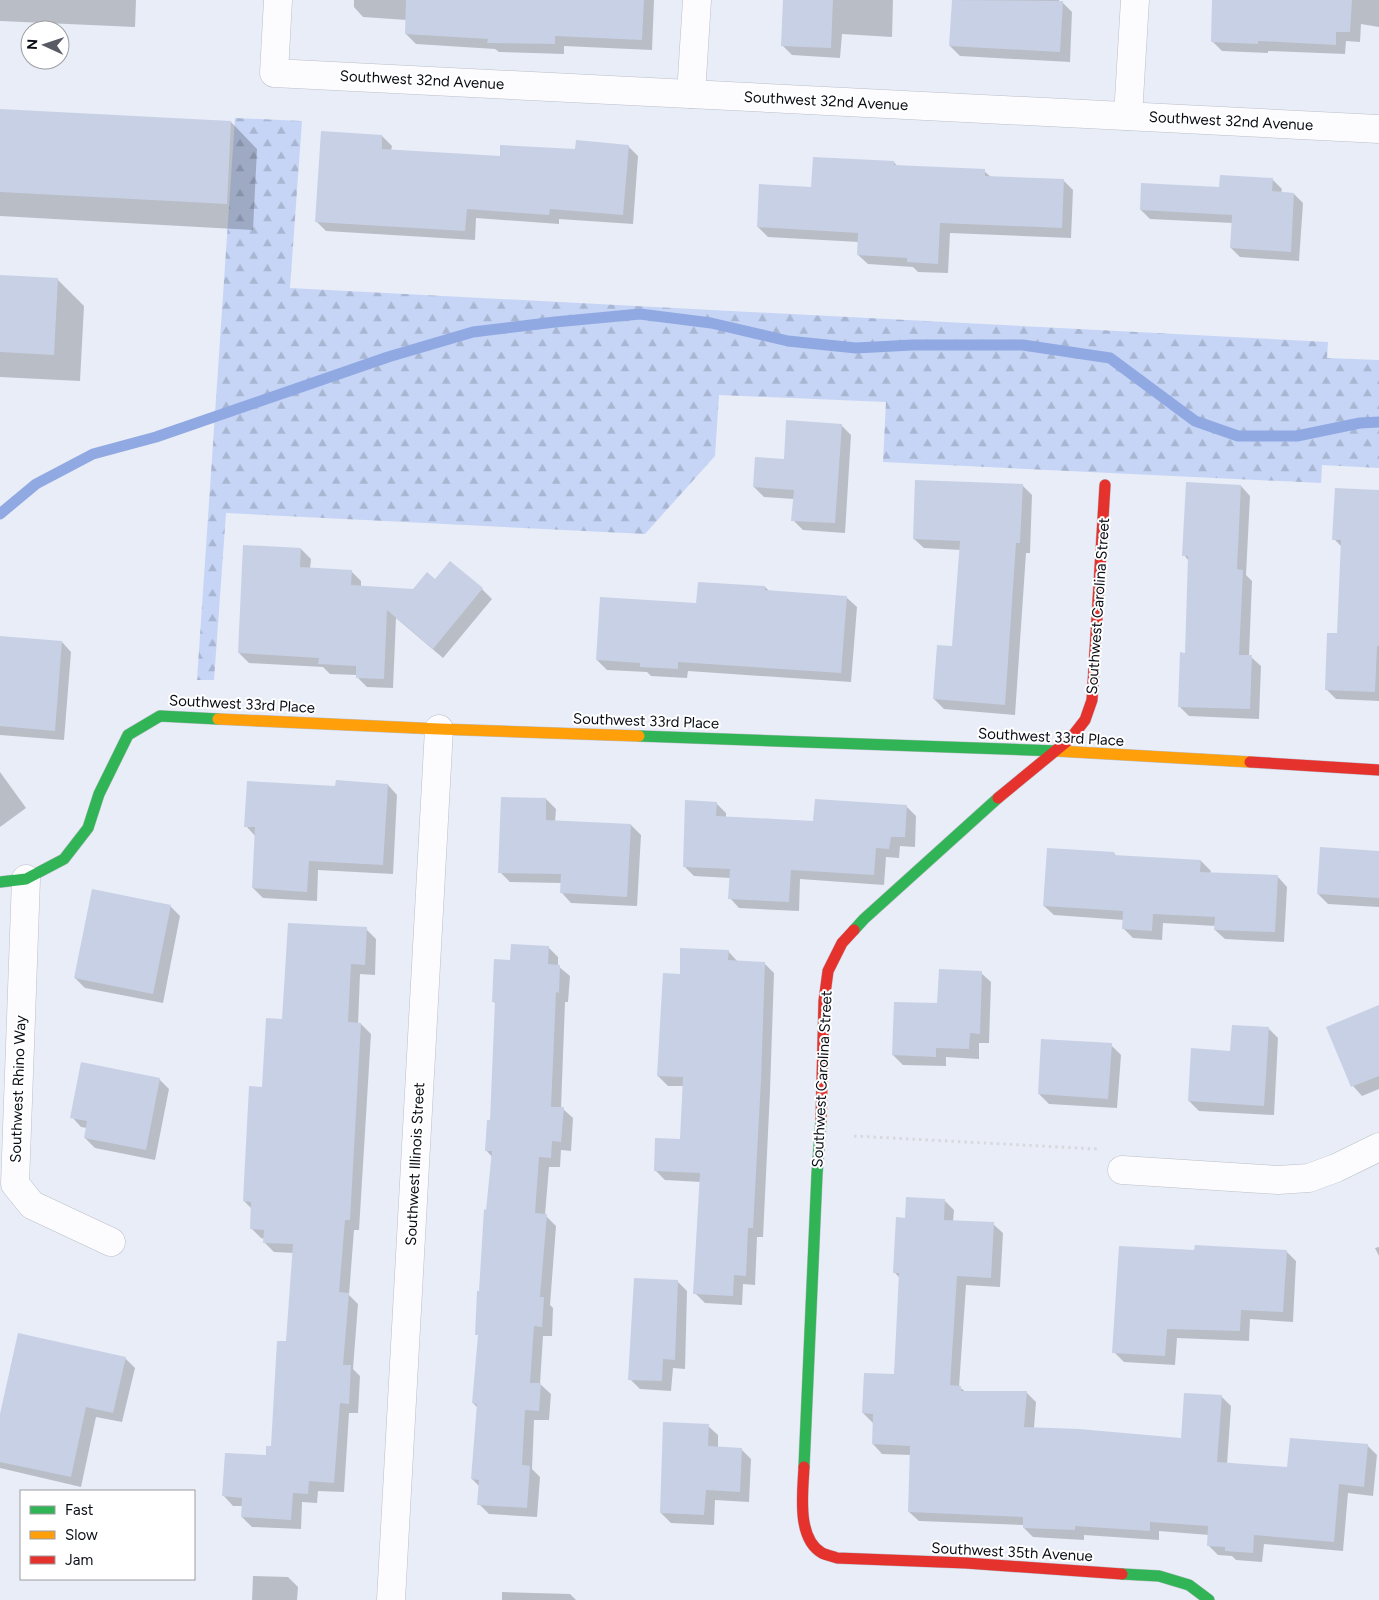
<svg xmlns="http://www.w3.org/2000/svg" width="1379" height="1600" font-family="Figtree,sans-serif">
<style>
.forest{fill:url(#forest-firs)}
.shadow{fill:#0003}
.lines{fill:none;stroke-linecap:round;stroke-linejoin:round}
.stream{stroke:#91a9e2;stroke-width:11}
.building{fill:#c8d0e5}
.street-casing{stroke:#bbbfc9;stroke-width:29}
.fast-casing{stroke:#bbbfc9;stroke-width:12}
.slow-casing{stroke:#bbbfc9;stroke-width:12}
.jam-casing{stroke:#bbbfc9;stroke-width:12}
.path{stroke:#d8d9dd;stroke-width:3;stroke-dasharray:2.5 4;stroke-linecap:butt}
.street{stroke:#fcfcfe;stroke-width:28}
.fast{stroke:#30b455;stroke-width:11}
.slow{stroke:#ff9f0a;stroke-width:11}
.jam{stroke:#e5322d;stroke-width:11}
.labels{text-anchor:middle;stroke-width:4;stroke-linejoin:round;paint-order:stroke}
.street-label{font-size:15px;fill:#0a0d15;stroke:#fff}
</style>
<defs>
<pattern id="forest-firs" width="22" height="20" patternUnits="userSpaceOnUse" patternTransform="scale(1.25)"><rect width="22" height="20" fill="#c6d5f6"/><path d="M5 1l3.5 6h-7zM16 11l3.5 6h-7z" fill="#a9b6d2"/></pattern>
</defs>
<rect width="100%" height="100%" fill="#e8edf8"/>
<polygon class="forest" points="235,118 302,121 290,288 1328,342 1327,358 1379,360 1379,468 1322,465 1321,483 883,462 886,402 719,395 715,456 645,534 226,513 214,680 197,680"/>
<g class="shadow">
<polygon points="0,0 136,0 135,27 0,21"/>
<polygon points="354,0 654,0 652,50 564,46 564,54 499,52 495,49 416,44 406,34 407,20 363,17 354,7"/>
<polygon points="785,0 893,0 892,37 842,34 840,58 792,55 782,45"/>
<polygon points="953,0 1059,0 1059,2 1062,2 1072,12 1070,62 960,56 950,46"/>
<polygon points="1213,0 1379,0 1379,27 1361,24 1360,42 1346,41 1345,54 1268,51 1268,53 1222,51 1212,41"/>
<polygon points="0,110 231,122 257,149 253,230 0,216"/>
<polygon points="382,136 392,146 391,151 501,157 628,146 638,156 633,224 559,219 559,224 476,218 475,240 326,231 317,222"/>
<polygon points="894,162 897,166 984,171 991,177 1063,180 1073,190 1071,238 950,233 948,273 918,272 913,267 868,264 858,255 859,242 768,237 758,227 813,188"/>
<polygon points="1273,180 1282,189 1281,193 1294,194 1303,203 1299,261 1240,257 1231,248 1233,223 1150,219 1141,210 1221,188"/>
<polygon points="0,277 57,279 84,306 80,381 0,377"/>
<polygon points="841,425 851,435 845,533 803,530 793,520 794,499 764,497 754,487 785,460"/>
<polygon points="1022,485 1032,495 1030,553 1026,553 1015,715 944,709 934,699 953,648 961,550 924,548 914,539"/>
<polygon points="1241,486 1250,496 1246,575 1252,581 1249,656 1251,657 1261,666 1259,719 1189,716 1179,706 1186,654 1189,561 1184,555"/>
<polygon points="1379,491 1379,551 1344,549 1334,539"/>
<polygon points="301,549 311,559 310,569 351,571 361,581 361,587 414,590 436,581 482,589 492,599 443,658 396,618 393,688 367,687 357,677 357,675 330,674 323,667 249,663 239,653"/>
<polygon points="765,587 769,591 847,598 857,607 851,682 688,671 687,678 651,676 647,672 607,670 597,660 698,604"/>
<polygon points="1379,591 1379,701 1336,699 1326,689 1338,634"/>
<polygon points="0,637 62,642 71,652 64,740 0,735"/>
<polygon points="0,772 26,808 0,827"/>
<polygon points="388,785 397,795 393,874 318,870 317,901 263,898 253,888 256,837 246,826 336,787"/>
<polygon points="546,799 556,809 555,822 631,825 641,835 637,906 571,903 562,893 562,883 510,882 500,872"/>
<polygon points="716,803 726,813 726,817 815,823 906,806 916,816 915,847 900,846 899,858 886,857 884,885 800,879 799,911 739,908 730,898 731,878 694,876 684,866"/>
<polygon points="1379,852 1379,907 1328,904 1318,894"/>
<polygon points="1114,853 1116,856 1201,861 1211,871 1210,874 1278,877 1287,887 1284,942 1225,939 1215,930 1216,926 1163,923 1162,940 1133,938 1123,928 1124,920 1054,915 1044,906"/>
<polygon points="170,906 180,916 163,1003 85,988 75,978"/>
<polygon points="366,929 376,939 375,975 360,974 358,1024 361,1024 371,1034 359,1230 354,1230 349,1295 358,1304 353,1369 360,1376 358,1413 349,1413 344,1492 318,1491 317,1503 302,1502 301,1529 252,1527 242,1517 243,1506 233,1506 224,1496 267,1456 273,1447 287,1343 294,1253 274,1252 264,1242 265,1239 261,1238 251,1228 252,1209 244,1201 263,1089 283,1020"/>
<polygon points="548,947 558,957 558,966 570,976 568,1002 565,1002 561,1108 563,1109 573,1118 571,1151 561,1150 560,1167 549,1167 545,1215 556,1226 550,1305 553,1308 552,1336 543,1336 540,1384 551,1394 549,1420 534,1420 532,1469 540,1477 537,1517 489,1514 479,1504 480,1487 472,1479 478,1408 473,1403 479,1336 477,1334 492,1157 486,1150 491,1122 496,1004 493,1001 511,962"/>
<polygon points="728,951 738,962 764,963 774,973 770,1091 763,1237 757,1237 755,1285 743,1284 742,1305 705,1303 695,1293 701,1182 665,1180 655,1170 681,1140 684,1086 668,1086 658,1076 681,975"/>
<polygon points="981,973 991,982 989,1043 979,1043 979,1059 946,1057 946,1066 903,1065 893,1055 939,1005"/>
<polygon points="1379,1006 1379,1089 1362,1096 1353,1086"/>
<polygon points="1268,1028 1278,1038 1274,1115 1199,1111 1189,1101 1232,1052"/>
<polygon points="1111,1045 1121,1055 1117,1108 1049,1104 1039,1094"/>
<polygon points="159,1079 169,1089 155,1160 95,1148 85,1138 87,1128 81,1127 72,1117"/>
<polygon points="944,1200 954,1210 953,1222 993,1224 1003,1233 1000,1287 966,1285 959,1387 966,1392 1026,1392 1036,1402 1034,1428 1182,1439 1221,1396 1231,1406 1227,1464 1289,1469 1367,1445 1377,1455 1373,1496 1348,1493 1343,1551 1264,1544 1262,1562 1236,1560 1232,1556 1218,1555 1208,1545 1209,1535 1159,1531 1159,1540 1084,1535 1084,1540 1033,1537 1024,1528 1024,1525 919,1521 909,1512 911,1455 882,1454 873,1444 873,1423 863,1413 895,1375 900,1278 895,1273 906,1219"/>
<polygon points="1379,1247 1379,1256 1375,1248"/>
<polygon points="1196,1251 1286,1251 1296,1261 1293,1322 1250,1319 1249,1341 1177,1338 1175,1365 1124,1362 1114,1352"/>
<polygon points="677,1281 687,1291 685,1369 673,1368 671,1391 640,1389 630,1379"/>
<polygon points="125,1358 135,1368 122,1422 96,1417 81,1487 0,1468 0,1420"/>
<polygon points="708,1426 718,1435 718,1448 741,1449 751,1459 749,1502 715,1500 714,1525 671,1523 661,1513"/>
<polygon points="253,1576 288,1577 298,1587 297,1600 252,1600"/>
<polygon points="502,1592 570,1594 576,1600 502,1600"/>
</g>
<g class="lines">
<polyline class="stream" points="0,514 36,484 93,454 156,437 388,357 473,332 555,322 640,314 711,323 788,341 856,348 912,345 1023,345 1110,358 1195,421 1238,436 1297,436 1360,423 1379,422"/>
</g>
<g class="building">
<polygon points="406,0 644,0 642,40 555,36 555,44 487,43 488,39 405,34"/>
<polygon points="783,0 833,0 831,48 781,46"/>
<polygon points="952,0 1063,1 1060,52 949,46"/>
<polygon points="1212,0 1352,0 1350,32 1336,32 1336,45 1258,41 1258,44 1211,42"/>
<polygon points="0,109 231,121 227,204 0,192"/>
<polygon points="321,131 382,135 382,149 500,156 500,145 575,149 576,140 629,145 623,215 550,209 549,215 467,209 465,231 315,222"/>
<polygon points="813,157 894,161 894,165 985,169 985,176 1064,179 1062,228 940,223 938,264 907,262 907,258 857,255 858,233 757,227 759,184 811,187"/>
<polygon points="1220,175 1273,178 1272,191 1294,193 1291,252 1230,248 1232,215 1140,210 1141,183 1219,187"/>
<polygon points="0,275 58,278 54,355 0,352"/>
<polygon points="786,420 842,424 835,523 791,521 794,490 753,487 755,457 784,459"/>
<polygon points="915,480 1023,484 1020,543 1016,543 1005,705 933,699 937,645 952,646 960,541 913,539"/>
<polygon points="1186,482 1241,485 1237,569 1243,570 1239,655 1252,655 1250,709 1178,707 1180,652 1185,653 1188,556 1182,556"/>
<polygon points="1335,488 1379,490 1379,646 1377,646 1375,692 1325,690 1327,633 1337,633 1341,540 1332,540"/>
<polygon points="243,545 301,548 300,567 352,570 351,585 413,589 427,572 435,579 450,561 483,588 433,649 387,610 384,679 356,678 356,666 318,664 319,658 238,653"/>
<polygon points="698,582 765,586 765,590 847,596 841,673 678,662 678,669 640,667 640,663 596,660 600,597 696,603"/>
<polygon points="0,636 62,641 55,731 0,726"/>
<polygon points="336,780 388,784 383,865 309,861 307,892 252,888 255,827 244,827 247,781 335,786"/>
<polygon points="501,797 546,798 546,820 631,824 627,897 560,893 561,874 498,873"/>
<polygon points="815,799 907,805 905,837 891,837 889,849 876,848 874,875 791,870 789,902 728,899 730,869 683,867 685,800 717,802 716,816 813,821"/>
<polygon points="1320,847 1379,851 1379,898 1317,894"/>
<polygon points="1047,848 1114,852 1114,855 1201,860 1200,872 1278,875 1275,932 1214,930 1215,917 1153,914 1152,931 1122,929 1123,911 1043,906"/>
<polygon points="92,889 171,905 153,994 74,978"/>
<polygon points="288,923 367,927 365,965 351,964 348,1022 361,1023 350,1220 345,1220 339,1292 349,1293 343,1365 351,1365 349,1404 340,1403 334,1483 309,1481 308,1494 293,1493 291,1520 241,1517 242,1498 222,1496 225,1453 266,1455 266,1446 271,1446 277,1341 286,1341 293,1244 263,1243 264,1230 250,1229 251,1202 243,1201 249,1086 262,1087 266,1018 282,1019"/>
<polygon points="511,944 549,946 548,964 560,965 559,993 556,992 551,1107 564,1107 561,1142 552,1141 551,1158 539,1157 535,1213 547,1214 540,1297 544,1297 542,1327 534,1326 530,1383 541,1383 539,1411 525,1410 522,1465 530,1466 527,1508 477,1505 479,1480 471,1479 477,1404 472,1403 478,1335 475,1335 477,1291 479,1291 484,1209 486,1210 492,1151 485,1151 487,1120 490,1120 495,1002 492,1002 494,959 510,960"/>
<polygon points="680,948 729,950 728,960 765,962 761,1080 753,1228 748,1228 746,1276 734,1275 733,1296 693,1294 700,1173 654,1171 655,1138 680,1139 683,1077 657,1076 663,973 680,974"/>
<polygon points="939,969 982,971 980,1034 970,1033 969,1049 936,1048 936,1057 892,1055 894,1002 937,1003"/>
<polygon points="1379,1005 1379,1076 1351,1087 1326,1027"/>
<polygon points="1232,1025 1269,1027 1264,1106 1188,1101 1191,1048 1230,1051"/>
<polygon points="1041,1039 1112,1043 1108,1099 1038,1094"/>
<polygon points="81,1062 160,1078 146,1150 84,1138 87,1121 70,1118"/>
<polygon points="906,1197 945,1199 944,1220 994,1222 991,1278 957,1276 950,1385 961,1386 961,1391 1027,1391 1024,1427 1079,1429 1181,1438 1184,1393 1222,1395 1217,1462 1287,1467 1290,1438 1368,1444 1364,1487 1339,1484 1334,1542 1254,1535 1253,1553 1225,1551 1225,1547 1207,1546 1208,1526 1150,1522 1150,1531 1075,1526 1075,1530 1023,1528 1023,1517 908,1512 910,1446 872,1444 873,1414 862,1413 864,1373 894,1374 899,1273 893,1273 896,1217 905,1218"/>
<polygon points="1195,1245 1287,1250 1283,1312 1241,1310 1240,1331 1167,1329 1165,1356 1112,1353 1119,1246 1194,1250"/>
<polygon points="634,1278 678,1280 675,1360 663,1359 662,1381 628,1380"/>
<polygon points="18,1333 126,1357 113,1413 86,1407 71,1477 0,1462 0,1414"/>
<polygon points="663,1422 709,1424 708,1446 742,1448 740,1492 706,1490 704,1515 660,1513"/>
</g>
<g class="lines">
<defs>
<g id="street">
<polyline points="278,0 274,73 1379,129"/>
<polyline points="691,94 697,0"/>
<polyline points="1128,116 1135,0"/>
<polyline points="26,879 15,1184 32,1205 111,1242"/>
<polyline points="1122,1170 1278,1180 1309,1178 1336,1168 1379,1147"/>
<polyline points="391,1600 439,729"/>
</g>
<g id="fast">
<polyline points="639,736 1057,751"/>
<polyline points="0,882 26,879 64,859 88,828 99,794 128,735 160,716 218,719"/>
<polyline points="854,930 864,919 998,798"/>
<polyline points="804,1467 817,1174 821,1121"/>
<polyline points="1122,1574 1159,1576 1189,1585 1209,1600"/>
</g>
<g id="slow">
<polyline points="218,719 439,729 639,736"/>
<polyline points="1057,751 1250,762"/>
</g>
<g id="jam">
<polyline points="1250,762 1379,770"/>
<polyline points="998,798 1071,738 1085,720 1092,700 1105,485"/>
<polyline points="821,1121 824,1001 828,971 842,943 854,930"/>
<path d="M 804,1467 C 803,1491 796,1538 822,1553 C 826,1555 832,1556 837,1558 L 966,1563 L 1122,1574"/>
</g>
</defs>
<use href="#street" class="street-casing"/>
<use href="#fast" class="fast-casing"/>
<use href="#slow" class="slow-casing"/>
<use href="#jam" class="jam-casing"/>
<polyline class="path" points="854,1136 1097,1149"/>
<use href="#street" class="street"/>
<use href="#fast" class="fast"/>
<use href="#slow" class="slow"/>
<use href="#jam" class="jam"/>
</g>
<g class="labels">
<g class="street-label">
<text transform="translate(422 80) rotate(3)" y="5">Southwest 32nd Avenue</text>
<text transform="translate(826 101) rotate(3)" y="5">Southwest 32nd Avenue</text>
<text transform="translate(1231 121) rotate(3)" y="5">Southwest 32nd Avenue</text>
<text transform="translate(1098 606) rotate(-86)" y="5">Southwest Carolina Street</text>
<text transform="translate(242 704) rotate(3)" y="5">Southwest 33rd Place</text>
<text transform="translate(646 721) rotate(2)" y="5">Southwest 33rd Place</text>
<text transform="translate(1051 737) rotate(3)" y="5">Southwest 33rd Place</text>
<text transform="translate(822 1079) rotate(-87)" y="5">Southwest Carolina Street</text>
<text transform="translate(18 1089) rotate(-88)" y="5">Southwest Rhino Way</text>
<text transform="translate(415 1164) rotate(-87)" y="5">Southwest Illinois Street</text>
<text transform="translate(1012 1552) rotate(3)" y="5">Southwest 35th Avenue</text>
</g>
</g>
<rect x="20" y="1490" width="175" height="90" fill="#ffffff" stroke="#9d9ea1"/>
<rect x="30" y="1506" width="25" height="8" fill="#30b455" stroke="#9d9ea1"/>
<text x="65" y="1515" font-size="15" fill="#0a0d15">Fast</text>
<rect x="30" y="1531" width="25" height="8" fill="#ff9f0a" stroke="#9d9ea1"/>
<text x="65" y="1540" font-size="15" fill="#0a0d15">Slow</text>
<rect x="30" y="1556" width="25" height="8" fill="#e5322d" stroke="#9d9ea1"/>
<text x="65" y="1565" font-size="15" fill="#0a0d15">Jam</text>
<g transform="translate(45 45) rotate(273)"><circle r="24" fill="#ffffff" stroke="#9d9ea1"/>
<path d="M0-4L9 19L0 12L-9 19Z" fill="#585b64"/>
<text y="-8" font-size="14" font-weight="bold" text-anchor="middle" fill="#0a0d15">N</text>
</g>
</svg>
